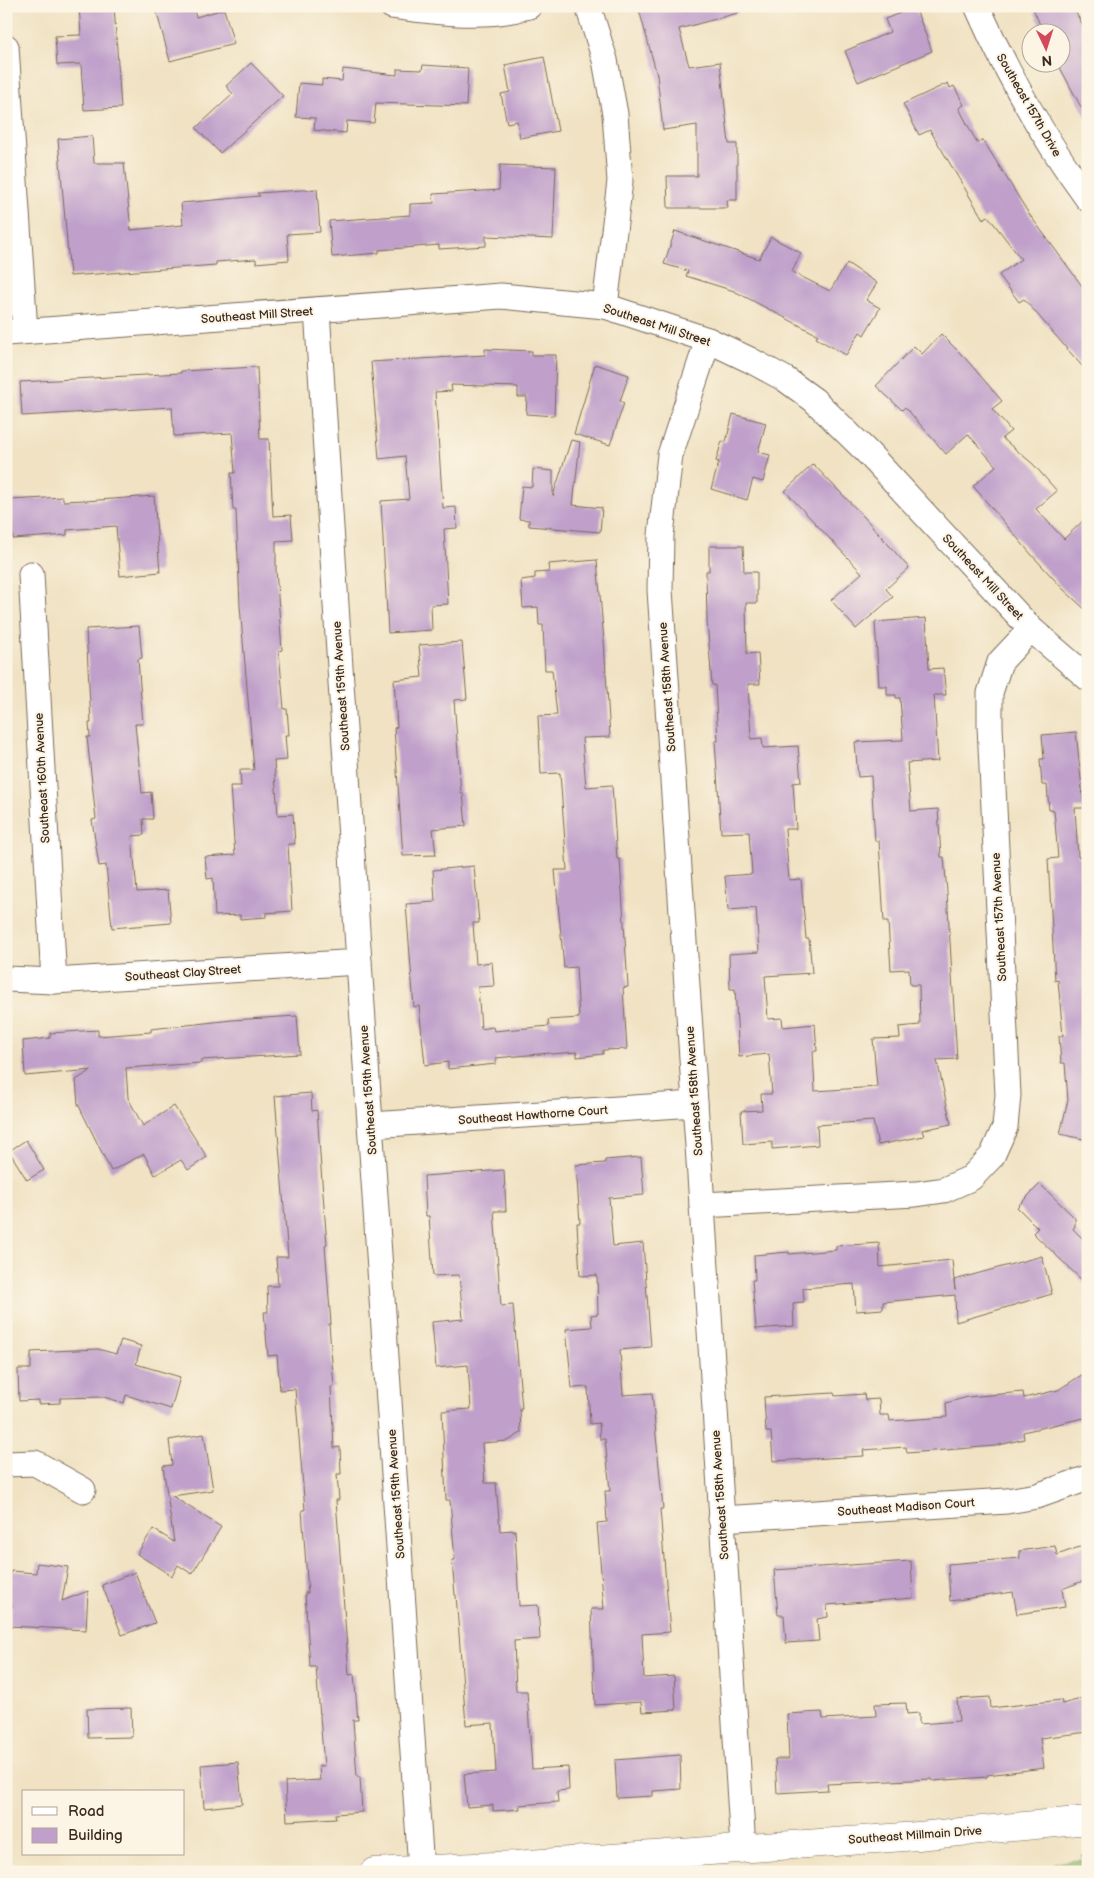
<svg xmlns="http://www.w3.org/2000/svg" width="1094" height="1878" font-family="'Balsamiq Sans',sans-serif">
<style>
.green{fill:#96c777;stroke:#68784a}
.building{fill:#c0a0cb}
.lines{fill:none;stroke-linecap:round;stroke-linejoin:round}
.minor-casing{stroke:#7a6a58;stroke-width:27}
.tertiary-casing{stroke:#7a6a58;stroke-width:29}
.path{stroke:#7a6a58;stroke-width:3;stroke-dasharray:4 4;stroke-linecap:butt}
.minor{stroke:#fff;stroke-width:25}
.tertiary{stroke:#fff;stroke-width:28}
.labels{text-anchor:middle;stroke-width:4;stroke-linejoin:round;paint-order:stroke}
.street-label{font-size:12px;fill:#3b2a1e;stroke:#fcf5e5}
</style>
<rect width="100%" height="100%" fill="#fcf5e5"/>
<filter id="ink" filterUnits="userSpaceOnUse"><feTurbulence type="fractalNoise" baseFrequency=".02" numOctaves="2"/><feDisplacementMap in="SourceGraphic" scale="10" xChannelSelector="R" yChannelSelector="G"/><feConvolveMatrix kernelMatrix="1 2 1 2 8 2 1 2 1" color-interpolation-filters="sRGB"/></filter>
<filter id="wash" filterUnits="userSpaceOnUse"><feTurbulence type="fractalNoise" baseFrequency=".0096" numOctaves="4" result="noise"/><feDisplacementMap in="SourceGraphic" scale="20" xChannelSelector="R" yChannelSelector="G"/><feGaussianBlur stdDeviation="1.12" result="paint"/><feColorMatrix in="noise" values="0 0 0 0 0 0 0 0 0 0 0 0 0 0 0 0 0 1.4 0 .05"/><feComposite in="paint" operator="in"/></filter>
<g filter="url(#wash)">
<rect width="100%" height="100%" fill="#f0e2c3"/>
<polygon class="green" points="1088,1859 1088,1872 1056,1872 1055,1863"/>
<g id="blocks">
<g class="building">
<polygon points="79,6 114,6 121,108 84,110 81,64 57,65 55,36 81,35"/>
<polygon points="155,6 193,6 196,17 224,9 234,44 170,61"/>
<polygon points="638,6 737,6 738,13 679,29 689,66 720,62 729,144 737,144 737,200 727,200 728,208 668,208 667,176 697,176 697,125 663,130 657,75"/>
<polygon points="1032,6 1072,6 1088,34 1088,120 1057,62 1062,62 1062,32 1043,32"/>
<polygon points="915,7 932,51 858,82 845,51 890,32 885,19"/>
<polygon points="544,57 558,131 520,138 517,121 507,123 501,94 510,92 505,65"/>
<polygon points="251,63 283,96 220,153 196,128 233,94 226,86"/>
<polygon points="423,65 468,68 466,106 376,103 374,123 347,121 346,133 314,130 315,118 296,117 299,83 322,85 322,79 342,81 343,69 397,75 397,69 422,70"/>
<polygon points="948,83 950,88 954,86 964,105 959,108 977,143 983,140 1029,214 1088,294 1088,373 1024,299 1019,302 999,275 1021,259 988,216 983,219 930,130 919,135 903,104"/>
<polygon points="92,136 94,163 124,163 131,230 183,225 181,203 260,196 257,193 317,189 320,232 287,234 289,260 256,263 256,259 216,262 216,265 70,276 58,139"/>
<polygon points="500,165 556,167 553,239 486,236 486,246 439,249 439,245 379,250 379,253 332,257 329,221 410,215 410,204 434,203 433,194 499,190"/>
<polygon points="675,231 759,259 771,237 801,253 792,272 830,291 847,263 877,283 866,300 880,308 864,335 860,332 846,355 816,338 818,335 734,291 686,276 688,271 664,264"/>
<polygon points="941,334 966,359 1002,401 992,409 1011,431 1002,438 1033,464 1057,491 1036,509 1064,539 1088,516 1088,612 1063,589 1031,554 973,486 996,466 968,434 946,454 905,407 902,410 876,386 914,346 922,354"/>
<polygon points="485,349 532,351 532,355 556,355 554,416 526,414 527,397 518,397 518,387 451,385 452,391 435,392 443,508 456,507 457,528 444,529 448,604 431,605 432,630 388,633 381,501 409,499 405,456 379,459 371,362 485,355"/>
<polygon points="595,364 629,375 620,401 624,403 610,445 574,434"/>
<polygon points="257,367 260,439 269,439 273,516 291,515 293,540 276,541 276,570 282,650 279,651 284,709 287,709 289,735 285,735 287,760 274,761 278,815 293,814 295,844 288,844 292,911 266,913 266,917 240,919 240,915 215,916 213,878 207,879 205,857 235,855 230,786 241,786 240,770 254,770 240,606 236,510 233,510 231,473 235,473 232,433 174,436 172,407 22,416 20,382 181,373 181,371"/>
<polygon points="733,414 766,423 758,452 770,455 763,482 753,479 747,500 711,489 719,462 716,461 722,441 726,442"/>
<polygon points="571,440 580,442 573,505 602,508 600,532 529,526 529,520 519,519 522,486 532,487 533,469 553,471 553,496"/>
<polygon points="813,464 865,518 909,568 886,589 893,597 856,629 831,600 862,573 785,491"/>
<polygon points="154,496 160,572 120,576 116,526 67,530 67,535 13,539 10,500 63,497 63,501 85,500 85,501"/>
<polygon points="709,546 743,546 744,572 757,572 757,603 746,603 747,654 758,653 760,684 748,684 751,739 762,738 763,748 798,746 801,782 793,783 796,829 785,829 789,880 801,879 806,939 809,939 812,973 765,976 768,1019 782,1018 783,1027 815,1024 817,1051 813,1051 815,1091 877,1087 873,1039 900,1038 899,1027 920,1025 919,985 910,985 909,969 891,970 888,922 884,922 879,841 875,841 871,776 858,777 855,742 903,740 900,698 896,698 896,695 887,695 887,686 879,686 875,622 926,618 929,669 943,668 946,695 934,695 938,761 907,763 911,811 938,809 941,857 944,857 947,892 957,1059 937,1060 951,1124 922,1130 924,1136 878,1145 873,1121 817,1125 818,1145 772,1149 772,1142 743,1144 741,1111 762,1110 761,1094 772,1094 769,1054 739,1057 735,989 730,989 729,954 759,952 756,908 728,910 725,876 752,874 749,832 721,833 715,741 718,741 715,685 712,685 707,620 706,571 709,571"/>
<polygon points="597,560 604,641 610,737 582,738 586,787 612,785 617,859 620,859 628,987 623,988 627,1049 603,1050 603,1054 577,1057 577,1052 551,1054 550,1053 496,1058 496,1064 448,1069 448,1062 425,1065 419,1006 414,1007 406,904 435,902 433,870 474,866 479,923 473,923 476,964 492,962 494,986 478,987 481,1029 493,1027 494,1031 549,1026 548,1020 579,1018 576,967 564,968 555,870 567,870 560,773 541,774 538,716 557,715 552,670 545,670 543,625 539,625 538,607 523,608 521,580 535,578 535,573 549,572 548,564"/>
<polygon points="139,626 142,658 138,659 143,724 135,724 142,793 151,792 153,819 143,819 144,835 132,836 137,892 168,890 171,923 112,928 106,865 99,866 92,820 96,819 87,737 90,737 89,723 91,723 86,629"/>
<polygon points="462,642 467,699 454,700 461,793 463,793 466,826 433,829 436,855 403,856 394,728 397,727 394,680 422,677 419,645"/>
<polygon points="1076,732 1084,808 1075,808 1078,857 1088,857 1088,1140 1060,1134 1068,1100 1065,1063 1061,1063 1059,1036 1063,1036 1058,980 1055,981 1048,859 1058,858 1054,810 1049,810 1047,785 1042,785 1040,759 1044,759 1042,735"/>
<polygon points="297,1016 300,1054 201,1060 201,1063 126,1068 128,1098 143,1126 174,1106 207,1157 188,1170 181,1160 155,1175 144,1154 111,1171 78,1104 76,1080 92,1070 25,1076 23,1041 50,1038 50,1033 98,1030 98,1036 151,1032 151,1029 232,1020"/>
<polygon points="311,1093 312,1111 317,1110 321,1169 327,1244 325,1245 331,1324 329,1324 334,1387 331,1387 334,1448 340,1447 341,1474 337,1474 339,1500 336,1500 349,1675 354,1674 358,1720 353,1720 357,1777 360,1777 362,1812 335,1814 336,1818 287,1821 285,1782 320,1780 319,1766 324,1766 316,1667 310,1667 305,1593 308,1593 302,1510 305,1510 295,1389 280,1390 277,1355 268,1356 264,1312 268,1312 267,1286 278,1286 276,1257 288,1257 275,1096"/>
<polygon points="26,1140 44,1170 27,1180 9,1151"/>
<polygon points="641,1157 644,1195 609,1198 613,1246 643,1243 651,1347 620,1350 623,1395 652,1393 663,1509 660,1509 670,1632 642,1634 644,1678 674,1676 676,1710 642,1712 641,1702 595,1705 591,1609 604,1609 597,1523 607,1522 605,1491 610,1491 605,1439 600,1439 599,1423 590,1424 588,1387 572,1388 566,1329 592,1327 591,1315 598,1314 597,1275 580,1276 577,1223 580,1223 576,1165 605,1163 605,1160"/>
<polygon points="504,1170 506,1211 494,1211 501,1306 513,1305 522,1409 520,1409 521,1433 508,1441 482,1443 485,1483 496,1483 500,1531 515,1530 519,1606 538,1605 540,1639 514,1641 516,1691 527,1691 532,1769 568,1767 569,1790 557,1791 558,1802 519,1805 520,1809 493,1811 493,1805 467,1807 464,1774 496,1772 493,1723 466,1725 456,1595 455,1595 452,1560 455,1560 450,1500 446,1500 442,1411 471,1409 468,1365 436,1368 432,1322 463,1319 459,1275 433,1276 429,1216 426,1216 424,1176"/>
<polygon points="1040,1184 1075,1218 1075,1226 1073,1229 1088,1244 1088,1286 1033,1233 1038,1228 1017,1207"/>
<polygon points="879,1243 880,1267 952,1260 955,1290 954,1280 1042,1256 1052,1294 956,1322 955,1295 883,1302 883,1309 856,1311 854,1284 803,1288 804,1302 793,1303 794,1326 756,1329 752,1280 755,1280 754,1255 789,1252 789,1254 836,1250 836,1246"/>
<polygon points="121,1340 141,1346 136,1364 180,1377 171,1409 126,1395 124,1403 104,1397 60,1398 60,1403 38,1404 38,1400 19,1401 18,1369 31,1369 31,1352 98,1349 116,1354"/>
<polygon points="1088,1371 1088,1417 1023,1432 1024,1439 995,1446 907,1453 906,1447 863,1450 864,1456 773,1461 771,1432 766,1432 764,1397 834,1393 835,1396 864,1394 865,1400 879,1399 880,1415 889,1415 890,1421 947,1417 946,1403 968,1397 1023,1392 1024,1398 1058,1390"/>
<polygon points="204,1434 213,1490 172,1496 221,1527 192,1574 178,1565 172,1576 137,1554 153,1529 174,1542 163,1466 172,1465 169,1440"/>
<polygon points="1088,1544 1088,1579 1062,1589 1065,1607 1017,1614 1013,1592 950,1601 948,1564 1020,1558 1019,1551 1055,1546 1057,1555"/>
<polygon points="911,1561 913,1598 827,1605 828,1617 817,1619 819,1641 786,1643 784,1615 778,1615 774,1570"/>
<polygon points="37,1563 68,1567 62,1601 88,1591 86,1630 8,1626 12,1605 6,1605 6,1575 10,1575 11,1571 36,1573"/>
<polygon points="135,1572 155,1623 122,1635 102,1585"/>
<polygon points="990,1697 991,1708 1061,1700 1062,1704 1088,1697 1088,1732 1040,1738 1044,1768 987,1775 987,1777 933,1781 932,1779 827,1784 828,1790 777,1793 775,1759 789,1759 787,1714 822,1712 823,1719 876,1716 875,1704 906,1703 907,1714 919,1713 919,1724 959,1721 957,1699"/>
<polygon points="131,1708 132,1737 88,1738 87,1709"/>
<polygon points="680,1755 681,1789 653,1791 653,1796 617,1798 615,1760"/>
<polygon points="238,1762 242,1804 204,1808 201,1765"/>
</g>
</g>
</g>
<g filter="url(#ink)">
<use href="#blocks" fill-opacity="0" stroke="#7a6a58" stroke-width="1"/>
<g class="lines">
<defs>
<g id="minor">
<path d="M 392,6 C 437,12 485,19 529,6"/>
<polyline points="588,6 605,60 615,114 620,181 605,306"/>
<path d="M 977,6 C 1007,74 1044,139 1088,199"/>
<polyline points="6,47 25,331"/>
<polyline points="317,310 359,962 421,1869"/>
<polyline points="6,333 501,296 605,306 708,340 750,360 785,379 814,400 869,454 1031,629 1088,678"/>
<polyline points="708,340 670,455 661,535 660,590 702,1205 743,1848"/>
<polyline points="31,574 54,981"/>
<polyline points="6,979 54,981 359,962"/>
<polyline points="371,1125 695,1104"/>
<polyline points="702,1205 916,1194 944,1190 971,1178 992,1156 1005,1127 1008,1095 990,726 990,693 1000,662 1031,629"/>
<polyline points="6,1464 35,1463 83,1490"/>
<polyline points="721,1519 1007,1501 1037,1496 1088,1478"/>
</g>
<polyline id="tertiary" points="374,1872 515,1865 918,1836 1088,1820"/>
</defs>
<use href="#minor" class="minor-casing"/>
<use href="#tertiary" class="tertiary-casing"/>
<polyline class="path" points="1083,1852 1084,1872"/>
<use href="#minor" class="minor"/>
<use href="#tertiary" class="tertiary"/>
</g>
</g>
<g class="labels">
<g class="street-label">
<text transform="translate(1029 105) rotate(60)" y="4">Southeast 157th Drive</text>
<text transform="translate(257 315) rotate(-4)" y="4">Southeast Mill Street</text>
<text transform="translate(657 325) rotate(18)" y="4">Southeast Mill Street</text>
<text transform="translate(983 577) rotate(47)" y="4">Southeast Mill Street</text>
<text transform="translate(341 686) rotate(-94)" y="4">Southeast 159th Avenue</text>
<text transform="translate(667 687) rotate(-94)" y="4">Southeast 158th Avenue</text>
<text transform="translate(42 778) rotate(-93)" y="4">Southeast 160th Avenue</text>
<text transform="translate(999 917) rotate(-93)" y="4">Southeast 157th Avenue</text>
<text transform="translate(183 973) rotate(-4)" y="4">Southeast Clay Street</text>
<text transform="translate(368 1090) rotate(-94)" y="4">Southeast 159th Avenue</text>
<text transform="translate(694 1091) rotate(-94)" y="4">Southeast 158th Avenue</text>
<text transform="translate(533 1115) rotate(-4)" y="4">Southeast Hawthorne Court</text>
<text transform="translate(396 1494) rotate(-94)" y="4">Southeast 159th Avenue</text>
<text transform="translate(720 1495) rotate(-94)" y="4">Southeast 158th Avenue</text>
<text transform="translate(906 1507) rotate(-4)" y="4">Southeast Madison Court</text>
<text transform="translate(915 1835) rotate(-4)" y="4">Southeast Millmain Drive</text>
</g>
</g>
<rect width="1094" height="1878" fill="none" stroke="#fcf5e5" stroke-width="25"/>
<rect x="22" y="1790" width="162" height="65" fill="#fcf5e5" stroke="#afa495"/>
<rect x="32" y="1807" width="25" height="8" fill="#ffffff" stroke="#afa495"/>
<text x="68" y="1816" font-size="15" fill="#3b2a1e">Road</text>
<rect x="32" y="1828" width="25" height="15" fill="#c0a0cb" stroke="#afa495"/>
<text x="68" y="1840" font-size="15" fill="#3b2a1e">Building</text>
<g transform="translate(1046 48) rotate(176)"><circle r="24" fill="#fcf5e5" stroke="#afa495"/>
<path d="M0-4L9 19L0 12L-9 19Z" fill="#d1495b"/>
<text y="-8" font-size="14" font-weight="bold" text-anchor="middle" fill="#3b2a1e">N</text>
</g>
</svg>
